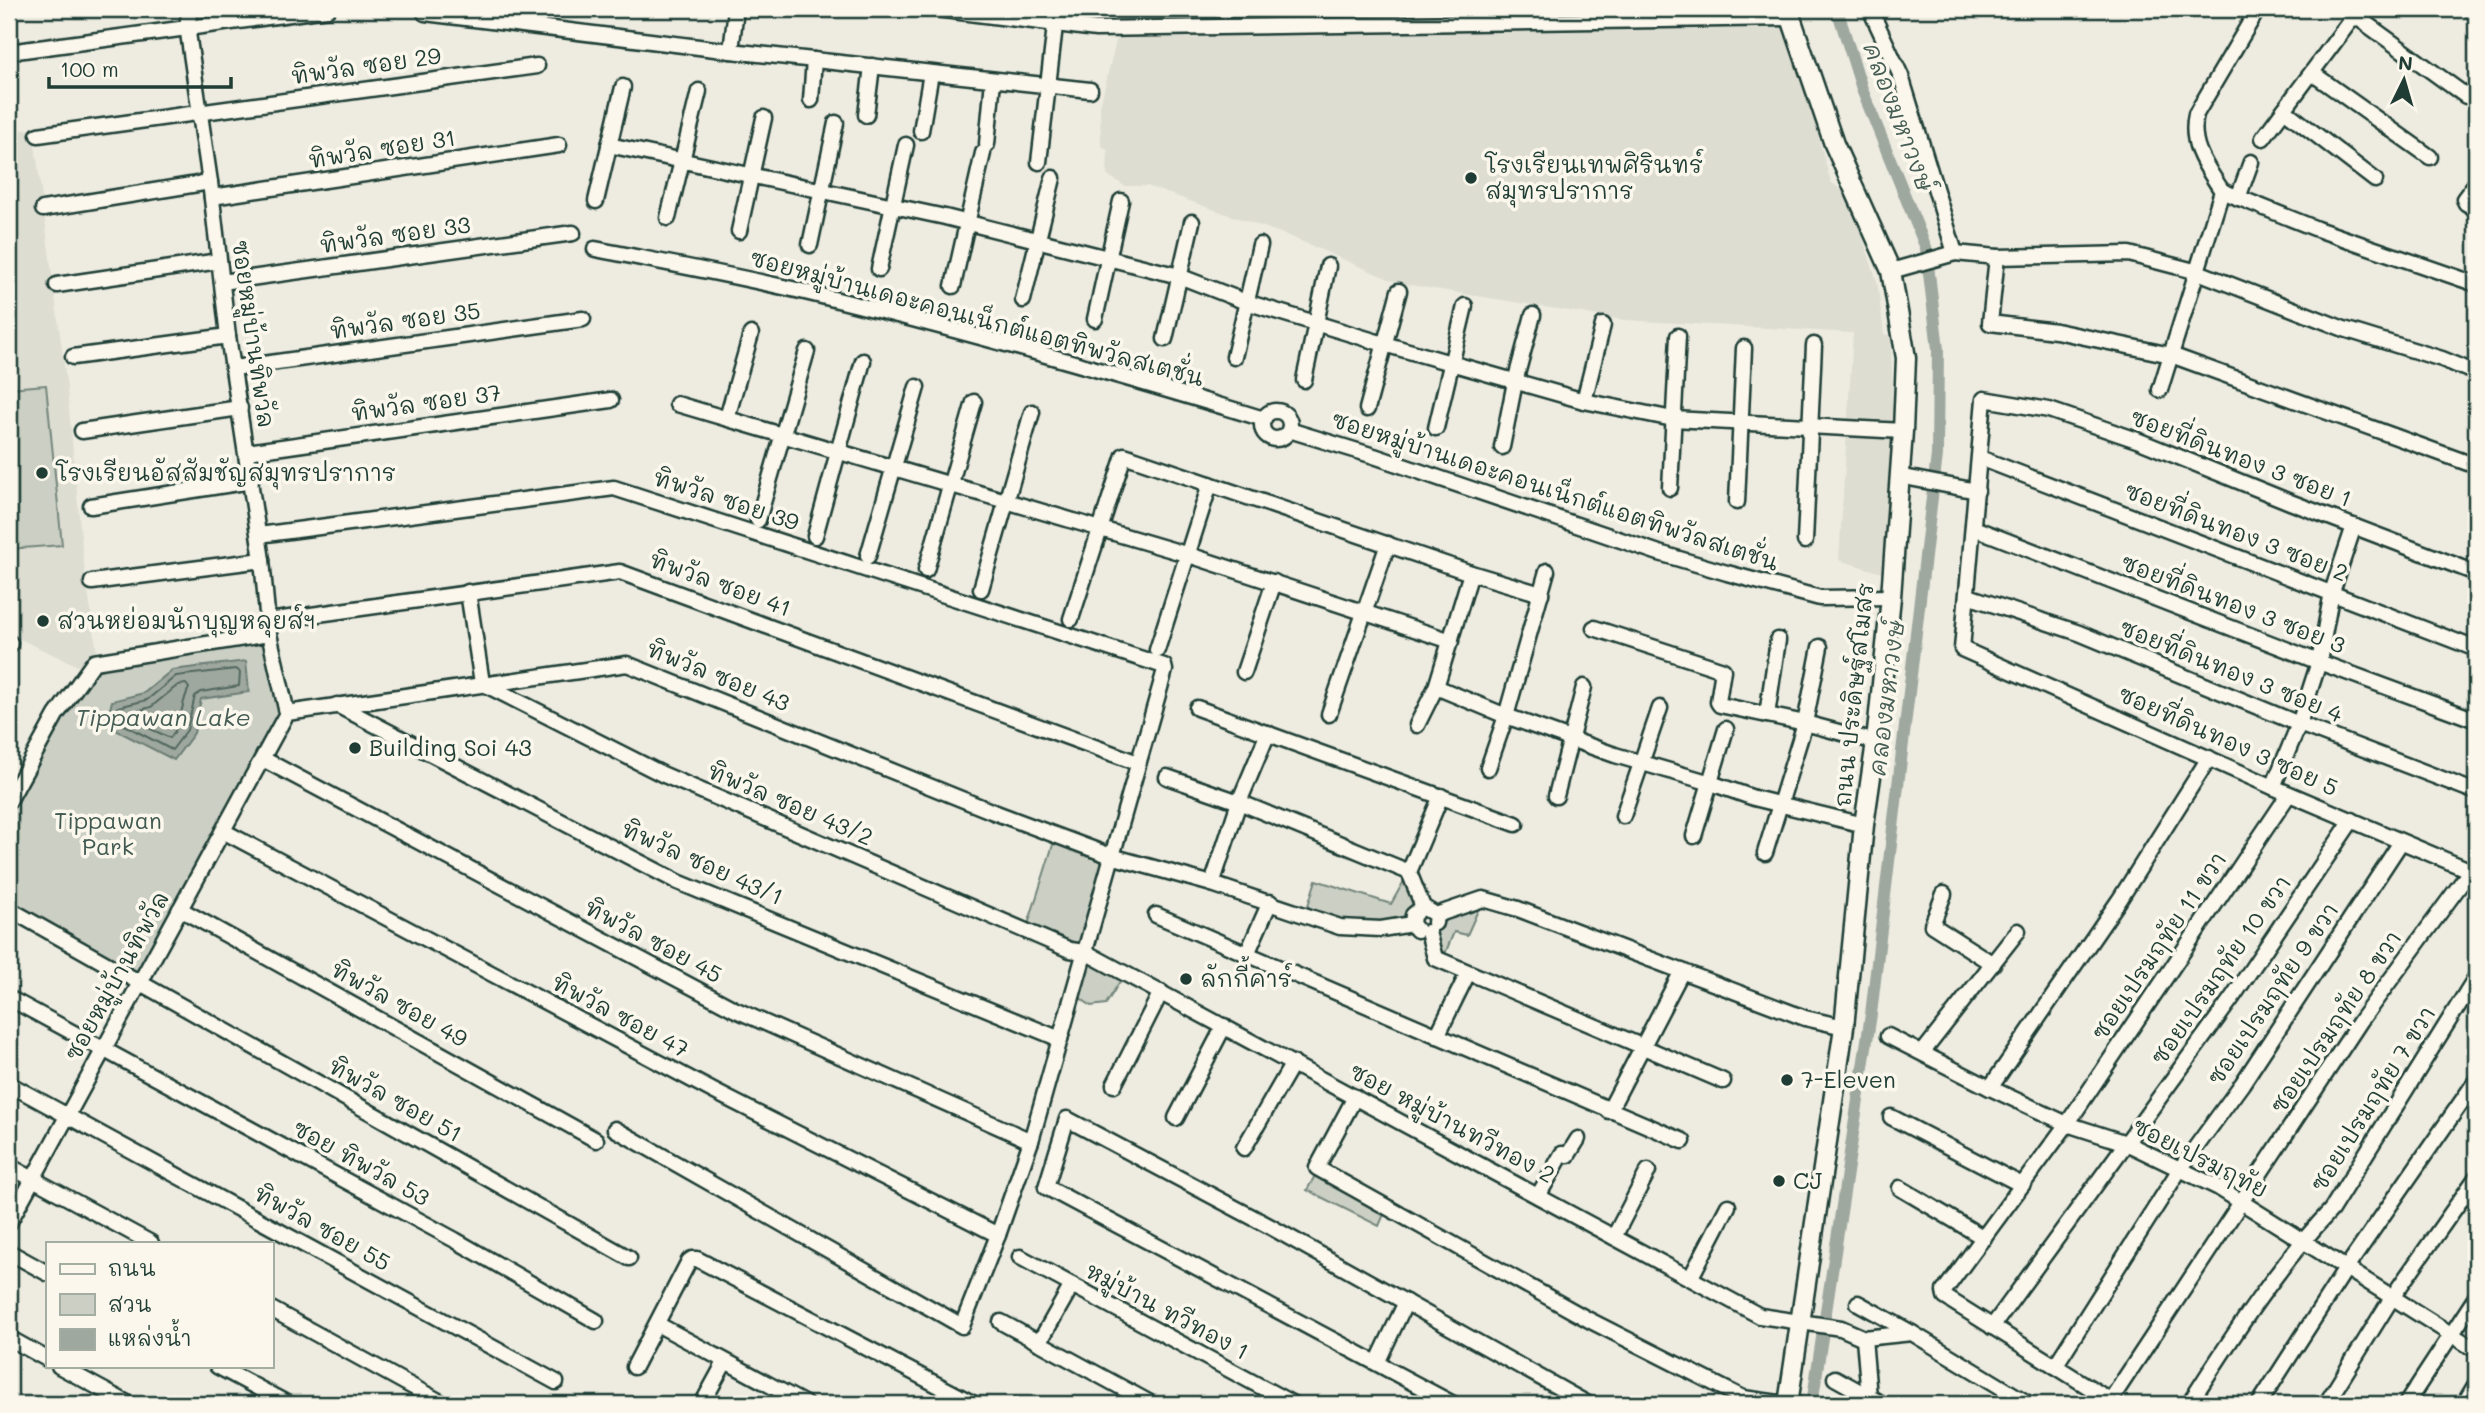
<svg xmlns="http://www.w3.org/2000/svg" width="2485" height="1413" font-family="Mali,'Playpen Sans Thai',sans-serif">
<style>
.built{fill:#ddddd2}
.green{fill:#cbcfc4;stroke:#75867c;stroke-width:2}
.water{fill:#9fa89f;stroke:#6c7d74;stroke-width:2}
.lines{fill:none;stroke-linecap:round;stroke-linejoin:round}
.shore{stroke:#52685f;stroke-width:2}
.canal{stroke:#9fa89f;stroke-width:12}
.minor-casing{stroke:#1f3d34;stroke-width:19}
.tertiary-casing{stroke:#1f3d34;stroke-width:23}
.minor{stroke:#fbf7ec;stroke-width:14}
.tertiary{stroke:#fbf7ec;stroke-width:18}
.poi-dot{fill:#1f3d34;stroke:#fbf7ec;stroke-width:2.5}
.labels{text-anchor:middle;stroke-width:7;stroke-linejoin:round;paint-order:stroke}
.street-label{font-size:23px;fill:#1f3d34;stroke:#fbf7ec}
.poi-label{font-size:23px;fill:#1f3d34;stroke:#fbf7ec;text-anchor:start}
.park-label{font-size:23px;fill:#415a51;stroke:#fbf7ec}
.water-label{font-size:24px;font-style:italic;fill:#455d54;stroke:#fbf7ec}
</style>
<rect width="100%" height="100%" fill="#eeece1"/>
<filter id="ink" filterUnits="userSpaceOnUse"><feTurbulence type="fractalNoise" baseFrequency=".0143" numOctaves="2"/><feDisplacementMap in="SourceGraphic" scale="14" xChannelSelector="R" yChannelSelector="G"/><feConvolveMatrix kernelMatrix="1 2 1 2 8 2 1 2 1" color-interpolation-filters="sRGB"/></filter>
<g filter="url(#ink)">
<g class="built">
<polygon points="1347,9 1778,9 1779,13 1347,18"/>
<polygon points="1783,26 1821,124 1819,140 1831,182 1849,196 1877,281 1884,334 1891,336 1894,444 1882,573 1839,560 1853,333 1624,320 1398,283 1289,236 1147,186 1125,186 1107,175 1108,151 1101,145 1100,106 1118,33"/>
<polygon points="33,129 67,388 83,558 97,652 78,666 9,634 9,131"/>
</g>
<g class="green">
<polygon points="46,385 62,545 9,549 9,388"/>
<polygon points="269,634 287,713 139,982 9,909 9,807 94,662"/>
<polygon points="1056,835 1111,856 1086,952 1125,973 1106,1004 1091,1006 1074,993 1085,952 1026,931"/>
<polygon points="1409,872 1423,907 1412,924 1381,929 1305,915 1316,880 1391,904"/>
<polygon points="1483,899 1467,935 1454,932 1442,961 1428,932 1436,915"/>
<polygon points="1317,1172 1385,1212 1379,1226 1307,1190"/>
</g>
<polygon class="water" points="246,661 249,692 201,699 194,733 174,760 106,725 112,701 144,693 172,670"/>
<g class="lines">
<g class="shore">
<polygon points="236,669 240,672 239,686 201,692 195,696 187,730 172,750 115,720 118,707 147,700 176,676"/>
<path d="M 186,684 L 189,688 C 180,705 183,723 170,738 L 128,718 L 130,713 L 151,707 L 178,685 Z"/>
</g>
<polyline class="canal" points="1812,1404 1871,1014 1937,455 1938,349 1926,248 1863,92 1837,9"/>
<defs>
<g id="minor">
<polyline points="423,9 425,13 731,51"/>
<polyline points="736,9 731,51 1090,90"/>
<polyline points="936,9 1096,29 1791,18"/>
<polyline points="1870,9 1901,76 1955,253"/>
<polyline points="2471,9 2476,13"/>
<polyline points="2354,15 2466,96"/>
<polyline points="9,52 328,9"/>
<polyline points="2312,73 2430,157"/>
<polyline points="811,100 814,60"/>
<polyline points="2284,110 2375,180"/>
<polyline points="866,115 872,66"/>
<polyline points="921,131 931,73"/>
<polyline points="38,135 537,66"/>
<polyline points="2263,138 2359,9"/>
<polyline points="987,144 993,80"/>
<polyline points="609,145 945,217 1179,276 1246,302 1384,344 1584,401 1673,419 1903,431"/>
<polyline points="1039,162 1057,9"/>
<polyline points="2476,183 2464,199 2466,203 2476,209"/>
<polyline points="2222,191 2317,229 2476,284"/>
<polyline points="212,197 559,145"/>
<polyline points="2238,198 2251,162"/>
<polyline points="596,201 623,87"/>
<polyline points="43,209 210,182"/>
<polyline points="668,218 699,91"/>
<polyline points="739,231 764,118"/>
<polyline points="810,245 836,123"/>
<path d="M 595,249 C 666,263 738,276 809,293 C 962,330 1113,373 1264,419"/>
<polyline points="1997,257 1990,323 2056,331 2171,355 2476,466"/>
<polyline points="879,269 906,145"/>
<polyline points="1891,271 1955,253 1997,257 2129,254 2198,272 2344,329 2442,359 2476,373"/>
<polyline points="222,282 573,233"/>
<polyline points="57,285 219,261"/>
<polyline points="953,286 983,153"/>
<polyline points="1023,300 1053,178"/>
<polyline points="1095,319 1121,201"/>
<polyline points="1165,339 1192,222"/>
<polyline points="73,357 228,336"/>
<polyline points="1234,357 1260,245"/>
<polyline points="234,368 583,319"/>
<polyline points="1304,380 1328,266"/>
<path d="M 2160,390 L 2222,191 C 2206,166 2189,145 2196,114 L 2258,9"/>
<polyline points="1584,401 1603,325"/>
<polyline points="677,404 1189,555 1451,641"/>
<polyline points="1367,409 1399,291"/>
<circle cx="1276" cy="425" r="14"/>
<polyline points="727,418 751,334"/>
<polyline points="1436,428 1465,306"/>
<polyline points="1289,430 1374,456 1659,553 1727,573 1820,598 1891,597"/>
<polyline points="82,431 240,408"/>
<polyline points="1502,447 1515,382 1533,315"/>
<polyline points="247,452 611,400"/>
<polyline points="1980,458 2476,649"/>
<polyline points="1899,476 1977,491"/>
<polyline points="1670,488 1678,336"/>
<polyline points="1737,502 1744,348"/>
<polyline points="91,506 251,481"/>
<polyline points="758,520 807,351"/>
<polyline points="1974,528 2319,662 2476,720"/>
<polyline points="259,535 614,488 1164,666 1165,670 1031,1141 998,1235 962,1326 615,1129"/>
<polyline points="815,536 863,361"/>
<polyline points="1805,541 1814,345"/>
<polyline points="868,556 917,387"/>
<polyline points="926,570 974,402"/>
<polyline points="2476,573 2290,502 2137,440 2049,410 1984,399 1962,649 2273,787 2476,873"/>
<polyline points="92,582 262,560"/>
<polyline points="981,589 1032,412"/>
<polyline points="468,592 482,683 662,774 1070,950 1085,952 1760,1316 1841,1328 1864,1338 1912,1333 2029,1404"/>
<polyline points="1968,596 2079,633 2299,724 2476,792"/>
<polyline points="1071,619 1124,455 1471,573 1541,594"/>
<polyline points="268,621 620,572 1138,763"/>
<polyline points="1594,628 1723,670 1718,702 1720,705 1805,723 1876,742"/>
<polyline points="9,646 10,643"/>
<polyline points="1157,650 1210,484"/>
<polyline points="1244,672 1274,582"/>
<polyline points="1436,687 1506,716 1615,755 1711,783 1754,798 1864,825"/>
<polyline points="337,705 678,882 1060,1039"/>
<polyline points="1197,708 1516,824"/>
<polyline points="287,713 627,664 991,811 1111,856 1212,884 1340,927 1381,929 1412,924"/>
<polyline points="1329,714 1388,544"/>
<polyline points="1767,715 1778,640"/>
<polyline points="1417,725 1436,687 1471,573"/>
<polyline points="263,759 734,1009 1031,1141"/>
<polyline points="1488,768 1506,716 1547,571"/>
<polyline points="1167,777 1239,802 1409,872"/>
<polyline points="2273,787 2299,724 2319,662 2332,592 2354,526"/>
<polyline points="1556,796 1584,687"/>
<polyline points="9,801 56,715 94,662 269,634"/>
<polyline points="1623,816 1660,708"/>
<polyline points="223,831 715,1092 998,1235"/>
<polyline points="1694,836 1726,729"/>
<polyline points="1765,853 1805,723 1820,647"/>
<polyline points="1212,884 1239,802 1268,733"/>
<polyline points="1944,894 1932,925 1993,964"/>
<polyline points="9,909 629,1258"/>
<polyline points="180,909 596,1140"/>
<polyline points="1156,915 1683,1141"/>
<polyline points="1436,915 1483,899 1518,909 1805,1018 1844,1027"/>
<polyline points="1435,923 1436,915 1423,907 1409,872 1441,796"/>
<polyline points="1417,930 1412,924 1413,915 1423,907"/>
<polyline points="1428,932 1435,958 1723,1081"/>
<polyline points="1247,954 1270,902"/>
<polyline points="9,998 455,1240 596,1321"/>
<polyline points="1437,1036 1468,973"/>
<polyline points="1888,1036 1990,1088 2067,1124 2126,1143 2219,1188 2476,1350"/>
<polyline points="1923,1052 2018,931"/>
<polyline points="9,1084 556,1382"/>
<polyline points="1114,1085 1161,992"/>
<polyline points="1990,1088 2120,899 2209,758"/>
<polyline points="1355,1097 1317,1168 1589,1320 1743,1398 1786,1404"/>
<polyline points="1609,1111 1682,971"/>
<polyline points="1891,1117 2022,1185"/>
<polyline points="1176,1118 1224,1026"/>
<polyline points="1244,1148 1293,1063"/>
<polyline points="9,1166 151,1243"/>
<polyline points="1900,1188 1984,1238"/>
<polyline points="1538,1196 1562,1154 1568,1155 1578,1139"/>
<polyline points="9,1223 287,713 269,634 262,560 228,336 210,182 187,26 190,9"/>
<polyline points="1614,1237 1648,1171"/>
<polyline points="9,1252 47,1273"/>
<polyline points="1020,1257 1293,1404"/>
<polyline points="1691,1277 1728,1206"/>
<polyline points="1858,1303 1912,1333"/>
<polyline points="271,1309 444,1404"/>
<polyline points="1001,1322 1152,1404"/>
<polyline points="657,1324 805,1404"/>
<polyline points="1992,1327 2232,998 2352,820"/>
<polyline points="9,1338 47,1359"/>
<polyline points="1864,1338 1869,1397"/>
<polyline points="1039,1343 1072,1285"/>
<polyline points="1377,1363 1406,1302"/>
<polyline points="59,1366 129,1404"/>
<polyline points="217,1366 288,1404"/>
<polyline points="2055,1366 2180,1169 2242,1084 2401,842"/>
<polyline points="634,1367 689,1261 692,1259 697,1259 974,1404"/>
<polyline points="1835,1378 1882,1404"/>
<polyline points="2110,1401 2361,1020 2471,870"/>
<polyline points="702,1404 725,1362"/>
<polyline points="1453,1404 1046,1187 1067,1119 1269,1226 1588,1404"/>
<polyline points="2116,1404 1945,1297 1944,1291 2067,1124 2289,794"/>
<path d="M 2189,1404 C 2233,1336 2275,1269 2331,1210 L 2476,977"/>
<polyline points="2259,1404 2347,1267 2476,1081"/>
<polyline points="2326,1404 2393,1296 2476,1178"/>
<polyline points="2406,1404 2476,1297"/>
<polyline points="2464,1404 2476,1384"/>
</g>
<polyline id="tertiary" points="1788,9 1834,144 1891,271 1906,358 1903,431 1891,597 1876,742 1864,825 1844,1027 1788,1404"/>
</defs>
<use href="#minor" class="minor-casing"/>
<use href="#tertiary" class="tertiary-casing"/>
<use href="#minor" class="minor"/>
<use href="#tertiary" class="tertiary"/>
</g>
</g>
<g class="poi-dot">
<circle cx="1471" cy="178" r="7"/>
<circle cx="42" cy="473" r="7"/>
<circle cx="43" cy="621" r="7"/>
<circle cx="355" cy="748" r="7"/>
<circle cx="1186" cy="979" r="7"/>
<circle cx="1787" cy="1080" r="7"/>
<circle cx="1779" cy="1181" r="7"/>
</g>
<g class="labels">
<g class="street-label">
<text transform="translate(366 66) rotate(-8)" y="8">ทิพวัล ซอย 29</text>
<text transform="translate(382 149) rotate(-9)" y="8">ทิพวัล ซอย 31</text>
<text transform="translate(395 235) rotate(-8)" y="8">ทิพวัล ซอย 33</text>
<text transform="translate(977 318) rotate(15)" y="8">ซอยหมู่บ้านเดอะคอนเน็กต์แอตทิพวัลสเตชั่น</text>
<text transform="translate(405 321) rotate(-8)" y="8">ทิพวัล ซอย 35</text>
<text transform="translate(253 334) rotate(82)" y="8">ซอยหมู่บ้านทิพวัล</text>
<text transform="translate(426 403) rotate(-8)" y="8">ทิพวัล ซอย 37</text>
<text transform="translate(2241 458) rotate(21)" y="8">ซอยที่ดินทอง 3 ซอย 1</text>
<text transform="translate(1555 491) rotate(18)" y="8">ซอยหมู่บ้านเดอะคอนเน็กต์แอตทิพวัลสเตชั่น</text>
<text transform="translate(726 500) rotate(18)" y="8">ทิพวัล ซอย 39</text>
<text transform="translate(2236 532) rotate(21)" y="8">ซอยที่ดินทอง 3 ซอย 2</text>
<text transform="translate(720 584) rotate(20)" y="8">ทิพวัล ซอย 41</text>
<text transform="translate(2233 604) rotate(21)" y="8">ซอยที่ดินทอง 3 ซอย 3</text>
<text transform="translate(2231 671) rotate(22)" y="8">ซอยที่ดินทอง 3 ซอย 4</text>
<text transform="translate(718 676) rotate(22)" y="8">ทิพวัล ซอย 43</text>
<text transform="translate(1854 695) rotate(-84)" y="8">ถนน ประดิษฐ์สโมสร</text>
<text transform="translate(2228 741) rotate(24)" y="8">ซอยที่ดินทอง 3 ซอย 5</text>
<text transform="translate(790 804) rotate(23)" y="8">ทิพวัล ซอย 43/2</text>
<text transform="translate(702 863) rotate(24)" y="8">ทิพวัล ซอย 43/1</text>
<text transform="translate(653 941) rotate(28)" y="8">ทิพวัล ซอย 45</text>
<text transform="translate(2159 946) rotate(-56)" y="8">ซอยเปรมฤทัย 11 ขวา</text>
<text transform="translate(2221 970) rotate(-55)" y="8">ซอยเปรมฤทัย 10 ขวา</text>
<text transform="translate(117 976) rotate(-61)" y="8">ซอยหมู่บ้านทิพวัล</text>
<text transform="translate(2273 994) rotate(-56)" y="8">ซอยเปรมฤทัย 9 ขวา</text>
<text transform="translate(399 1004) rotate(29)" y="8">ทิพวัล ซอย 49</text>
<text transform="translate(620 1016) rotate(28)" y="8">ทิพวัล ซอย 47</text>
<text transform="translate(2336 1022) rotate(-56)" y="8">ซอยเปรมฤทัย 8 ขวา</text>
<text transform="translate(2373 1099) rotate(-58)" y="8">ซอยเปรมฤทัย 7 ขวา</text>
<text transform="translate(395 1100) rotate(29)" y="8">ทิพวัล ซอย 51</text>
<text transform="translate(1452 1123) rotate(28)" y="8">ซอย หมู่บ้านทวีทอง 2</text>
<text transform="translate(2200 1158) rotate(27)" y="8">ซอยเปรมฤทัย</text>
<text transform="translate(361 1163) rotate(29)" y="8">ซอย ทิพวัล 53</text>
<text transform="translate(322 1228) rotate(29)" y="8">ทิพวัล ซอย 55</text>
<text transform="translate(1167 1311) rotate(28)" y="8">หมู่บ้าน ทวีทอง 1</text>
</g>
<g class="poi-label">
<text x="1485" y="173">โรงเรียนเทพศิรินทร์<tspan x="1485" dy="26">สมุทรปราการ</tspan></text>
<text x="56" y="481">โรงเรียนอัสสัมชัญสมุทรปราการ</text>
<text x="57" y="629">สวนหย่อมนักบุญหลุยส์ฯ</text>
<text x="369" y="756">Building Soi 43</text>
<text x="1200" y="987">ลักกี้คาร์</text>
<text x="1801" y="1088">7-Eleven</text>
<text x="1793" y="1189">CJ</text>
</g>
<g class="park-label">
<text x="108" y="829">Tippawan<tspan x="108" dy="26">Park</tspan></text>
</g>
<g class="water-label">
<text transform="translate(1898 117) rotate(69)" y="8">คลองมหาวงษ์</text>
<text transform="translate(1887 698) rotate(-83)" y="8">คลองมหาวงษ์</text>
<text x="163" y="726">Tippawan Lake</text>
</g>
</g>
<rect width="2485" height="1413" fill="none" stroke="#fbf7ec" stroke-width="35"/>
<rect x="18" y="18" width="2450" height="1378" fill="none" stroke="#1f3d34" stroke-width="2.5" filter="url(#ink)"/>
<rect x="46" y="1242" width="228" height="126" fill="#fbf7ec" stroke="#a3ada2" stroke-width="2"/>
<rect x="60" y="1264" width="35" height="10" fill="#fbf7ec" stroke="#a3ada2" stroke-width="2"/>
<text x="108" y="1276" font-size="21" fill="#1f3d34">ถนน</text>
<rect x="60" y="1294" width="35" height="21" fill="#cbcfc4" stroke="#a3ada2" stroke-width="2"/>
<text x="108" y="1312" font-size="21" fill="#1f3d34">สวน</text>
<rect x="60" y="1329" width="35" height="21" fill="#9fa89f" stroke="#a3ada2" stroke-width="2"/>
<text x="108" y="1346" font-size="21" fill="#1f3d34">แหล่งน้ำ</text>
<g transform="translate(2404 80) rotate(5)" stroke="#fbf7ec" stroke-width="5" paint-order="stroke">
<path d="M0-5L12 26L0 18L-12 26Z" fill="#1f3d34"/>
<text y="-10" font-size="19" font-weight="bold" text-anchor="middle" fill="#1f3d34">N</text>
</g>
<path d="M49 77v10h182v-10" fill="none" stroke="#1f3d34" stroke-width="3.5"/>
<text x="60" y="77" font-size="21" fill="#1f3d34" stroke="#fbf7ec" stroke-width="5" paint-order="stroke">100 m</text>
</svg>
